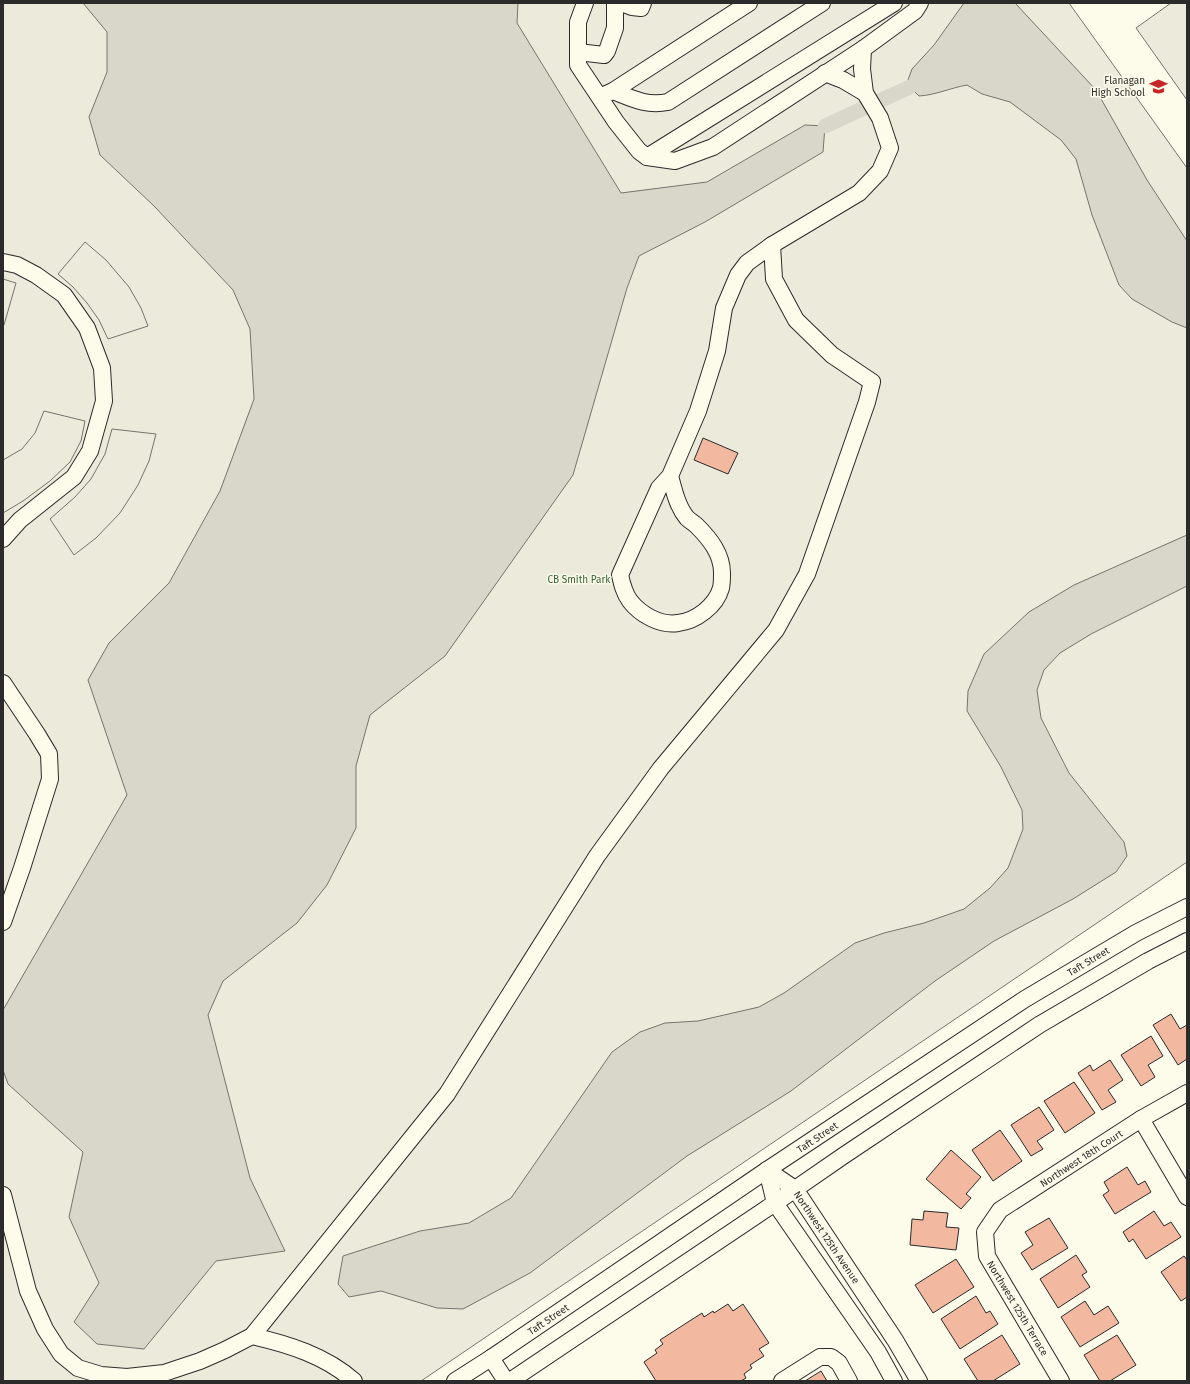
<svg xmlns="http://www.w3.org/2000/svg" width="1190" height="1384" font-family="'Fira Sans',sans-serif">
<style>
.green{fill:#ecebdb;stroke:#74746e}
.parking{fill:#eceadb;stroke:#74746e}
.water{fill:#d8d7c9;stroke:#74746e}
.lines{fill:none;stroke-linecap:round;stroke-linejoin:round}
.canal{stroke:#d8d7c9;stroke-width:15}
.building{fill:#f2b8a0;stroke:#2b2b2b}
.minor-casing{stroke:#2b2b2b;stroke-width:18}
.minor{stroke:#fdfbea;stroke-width:16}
.labels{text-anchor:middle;stroke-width:3;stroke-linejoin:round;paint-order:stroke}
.poi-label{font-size:10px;fill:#2b2b2b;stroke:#fdfbea;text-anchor:end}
.park-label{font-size:10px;fill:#34623c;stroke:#fdfbea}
.street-label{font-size:10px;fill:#2b2b2b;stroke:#fdfbea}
</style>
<rect width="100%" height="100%" fill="#fdfbea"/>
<g class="green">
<polygon points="3,3 1069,3 1187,168 1187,862 421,1381 3,1381"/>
<polygon points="1171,3 1187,3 1187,100 1136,28"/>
</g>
<g class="parking">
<polygon points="85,242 106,260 129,287 141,308 148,326 108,339 99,320 87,303 73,287 58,274"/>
<polygon points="3,279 16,283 4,325 3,325"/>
<polygon points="44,411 85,421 81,441 70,462 50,481 23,501 3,513 3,460 22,449 35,433"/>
<polygon points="112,429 156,434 149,461 138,485 120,513 96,538 74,555 50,519 75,497 91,479 105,454"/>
</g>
<g class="water">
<polygon points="83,3 518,3 517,23 621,193 707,182 805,125 825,126 823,152 705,222 639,256 627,288 573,475 445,656 370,715 356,766 356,828 327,885 297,923 223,981 208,1015 250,1178 285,1251 216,1261 144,1349 97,1344 74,1322 99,1283 69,1217 83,1152 8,1084 3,1070 3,1010 127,795 88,680 109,643 169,583 220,491 254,399 250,329 233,290 154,206 100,155 89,117 107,72 107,32"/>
<path d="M 964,3 L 1015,3 L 1096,90 L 1147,180 L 1187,241 L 1187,328 L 1172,322 L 1132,299 L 1119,285 L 1092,215 L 1076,159 L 1061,140 L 1010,102 L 982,94 L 967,85 C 950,88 936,95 919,96 L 910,87 L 908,80 L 912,69 L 934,45 Z"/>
<polygon points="1187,535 1187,586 1091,634 1060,653 1044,670 1037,690 1041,718 1069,773 1124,842 1127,856 1116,872 1073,899 994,941 935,981 791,1091 687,1156 530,1273 463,1309 437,1308 381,1291 349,1297 338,1284 343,1256 420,1231 469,1223 511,1198 612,1052 640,1032 665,1023 698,1021 759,1007 784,993 855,943 884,933 924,923 964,909 990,888 1008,868 1023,829 1022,810 1001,767 967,711 968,691 984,654 1029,612 1074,585"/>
</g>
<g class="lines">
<polyline class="canal" points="825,126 910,87"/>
</g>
<g class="building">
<polygon points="703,438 738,453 728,474 694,460"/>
<polygon points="1171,1014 1180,1029 1187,1025 1187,1059 1178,1065 1153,1025"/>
<polygon points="1151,1036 1163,1056 1148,1065 1155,1077 1141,1086 1121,1055"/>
<polygon points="1110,1060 1123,1080 1108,1090 1116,1102 1102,1110 1078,1073 1090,1065 1093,1071"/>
<polygon points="1074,1082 1095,1113 1065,1133 1044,1101"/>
<polygon points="1039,1107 1054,1130 1037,1141 1043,1149 1031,1156 1011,1125"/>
<polygon points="1000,1130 1022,1161 993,1181 972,1150"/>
<polygon points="951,1150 981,1177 966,1194 971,1198 961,1209 926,1179"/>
<polygon points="1127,1167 1138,1185 1145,1181 1151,1192 1115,1214 1103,1195 1109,1191 1104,1182"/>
<polygon points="924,1211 948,1213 946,1227 959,1228 956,1250 910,1245 912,1219 923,1220"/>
<polygon points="1154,1211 1164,1226 1171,1222 1181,1237 1146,1259 1133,1239 1129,1242 1123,1232"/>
<polygon points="1049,1218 1068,1248 1032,1270 1021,1253 1033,1245 1025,1232"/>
<polygon points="1076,1255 1087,1272 1082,1275 1090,1287 1058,1308 1040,1279"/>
<polygon points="1184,1256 1187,1260 1187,1297 1181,1301 1161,1272"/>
<polygon points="956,1259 974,1287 933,1313 915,1285"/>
<polygon points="976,1296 986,1313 990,1311 998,1324 960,1349 941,1319"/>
<polygon points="1085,1301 1094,1315 1108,1306 1119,1323 1080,1347 1061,1317"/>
<polygon points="728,1304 733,1311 743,1304 769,1343 759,1349 764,1356 750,1365 752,1368 744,1374 746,1378 741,1381 656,1381 644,1362 657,1353 655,1350 663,1344 660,1340 702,1313 704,1317 713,1311 714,1313"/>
<polygon points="1002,1335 1020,1364 993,1381 978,1381 964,1359"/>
<polygon points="1117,1335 1136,1365 1110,1381 1100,1381 1084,1355"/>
<polygon points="821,1371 827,1381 805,1381"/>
</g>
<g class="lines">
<defs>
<g id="minor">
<polyline points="585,3 578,22 578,65 616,122 639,151 647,157 675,161 713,147 863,49 915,11 920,3"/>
<polyline points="621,3 632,7 641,8 643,3"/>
<polyline points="863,49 862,69 865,93"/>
<polyline points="578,52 604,55 607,51 615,28 615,3"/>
<path d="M 613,91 C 633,99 646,106 668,102 L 822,3"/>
<polyline points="606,94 613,91 749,3"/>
<polyline points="647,157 894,3"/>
<polyline points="3,262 17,265 36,275 64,295 87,328 102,368 104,401 90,451 74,477 20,520 3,539"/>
<path d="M 670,476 C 674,490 677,506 687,518 C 690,521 694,523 697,526 C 710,539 722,554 722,573 C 722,578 722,584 721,588 C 716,606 696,621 678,623 C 660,626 640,614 630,601 C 624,593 622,584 620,575 L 659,488 L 670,476 L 698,411 L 717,351 L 724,308 L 738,275 L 747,263 L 772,245 L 859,193 L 880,171 L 890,148 L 880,118 L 865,93 L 843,80 L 825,73"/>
<polyline points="3,683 37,734 49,754 50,779 22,868 3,922"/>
<polyline points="1141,1119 1187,1197"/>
<polyline points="767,1170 795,1189 895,1340 919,1381"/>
<polyline points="767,1170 775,1203 878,1352 894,1381"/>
<polyline points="3,1195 28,1291 45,1329 61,1354 78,1368 101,1375 127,1377 164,1373 200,1361 225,1350 252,1336 447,1094 597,856 661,768 776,630 807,574 867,402 872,382 832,355 796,320 774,279 772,245"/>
<path d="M 252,1336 C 288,1344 326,1356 354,1381"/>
<polyline points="491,1358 506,1381"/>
<polyline points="455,1381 491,1358 767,1170 1025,999 1136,933 1187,907"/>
<polyline points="510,1381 775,1203 843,1156 1039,1025 1148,961 1187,941"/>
<polyline points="782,1381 820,1357 831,1357 839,1363 849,1381"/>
<polyline points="1061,1381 987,1256 985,1232 1000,1210 1141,1119 1187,1093"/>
</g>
</defs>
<use href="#minor" class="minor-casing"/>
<use href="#minor" class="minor"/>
</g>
<defs>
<symbol id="school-bare" viewBox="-9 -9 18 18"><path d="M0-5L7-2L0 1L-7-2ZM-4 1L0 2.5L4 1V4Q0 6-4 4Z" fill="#c62828" stroke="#fdfbea" stroke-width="2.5" paint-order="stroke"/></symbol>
</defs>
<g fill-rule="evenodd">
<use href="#school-bare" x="1146" y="74" width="25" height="25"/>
</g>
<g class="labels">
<g class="poi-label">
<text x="1145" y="84">Flanagan<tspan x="1145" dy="12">High School</tspan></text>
</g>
<g class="park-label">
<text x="579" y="583">CB Smith Park</text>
</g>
<g class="street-label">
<text transform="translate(1088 961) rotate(-31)" y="4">Taft Street</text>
<text transform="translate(817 1137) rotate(-34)" y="4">Taft Street</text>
<text transform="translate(1081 1158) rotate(-33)" y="4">Northwest 18th Court</text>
<text transform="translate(827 1237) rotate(56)" y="4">Northwest 125th Avenue</text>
<text transform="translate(1018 1308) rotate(59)" y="4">Northwest 125th Terrace</text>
<text transform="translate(548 1319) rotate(-34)" y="4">Taft Street</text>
</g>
</g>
<rect width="1190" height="1384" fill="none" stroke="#2b2b2b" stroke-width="8"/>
</svg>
